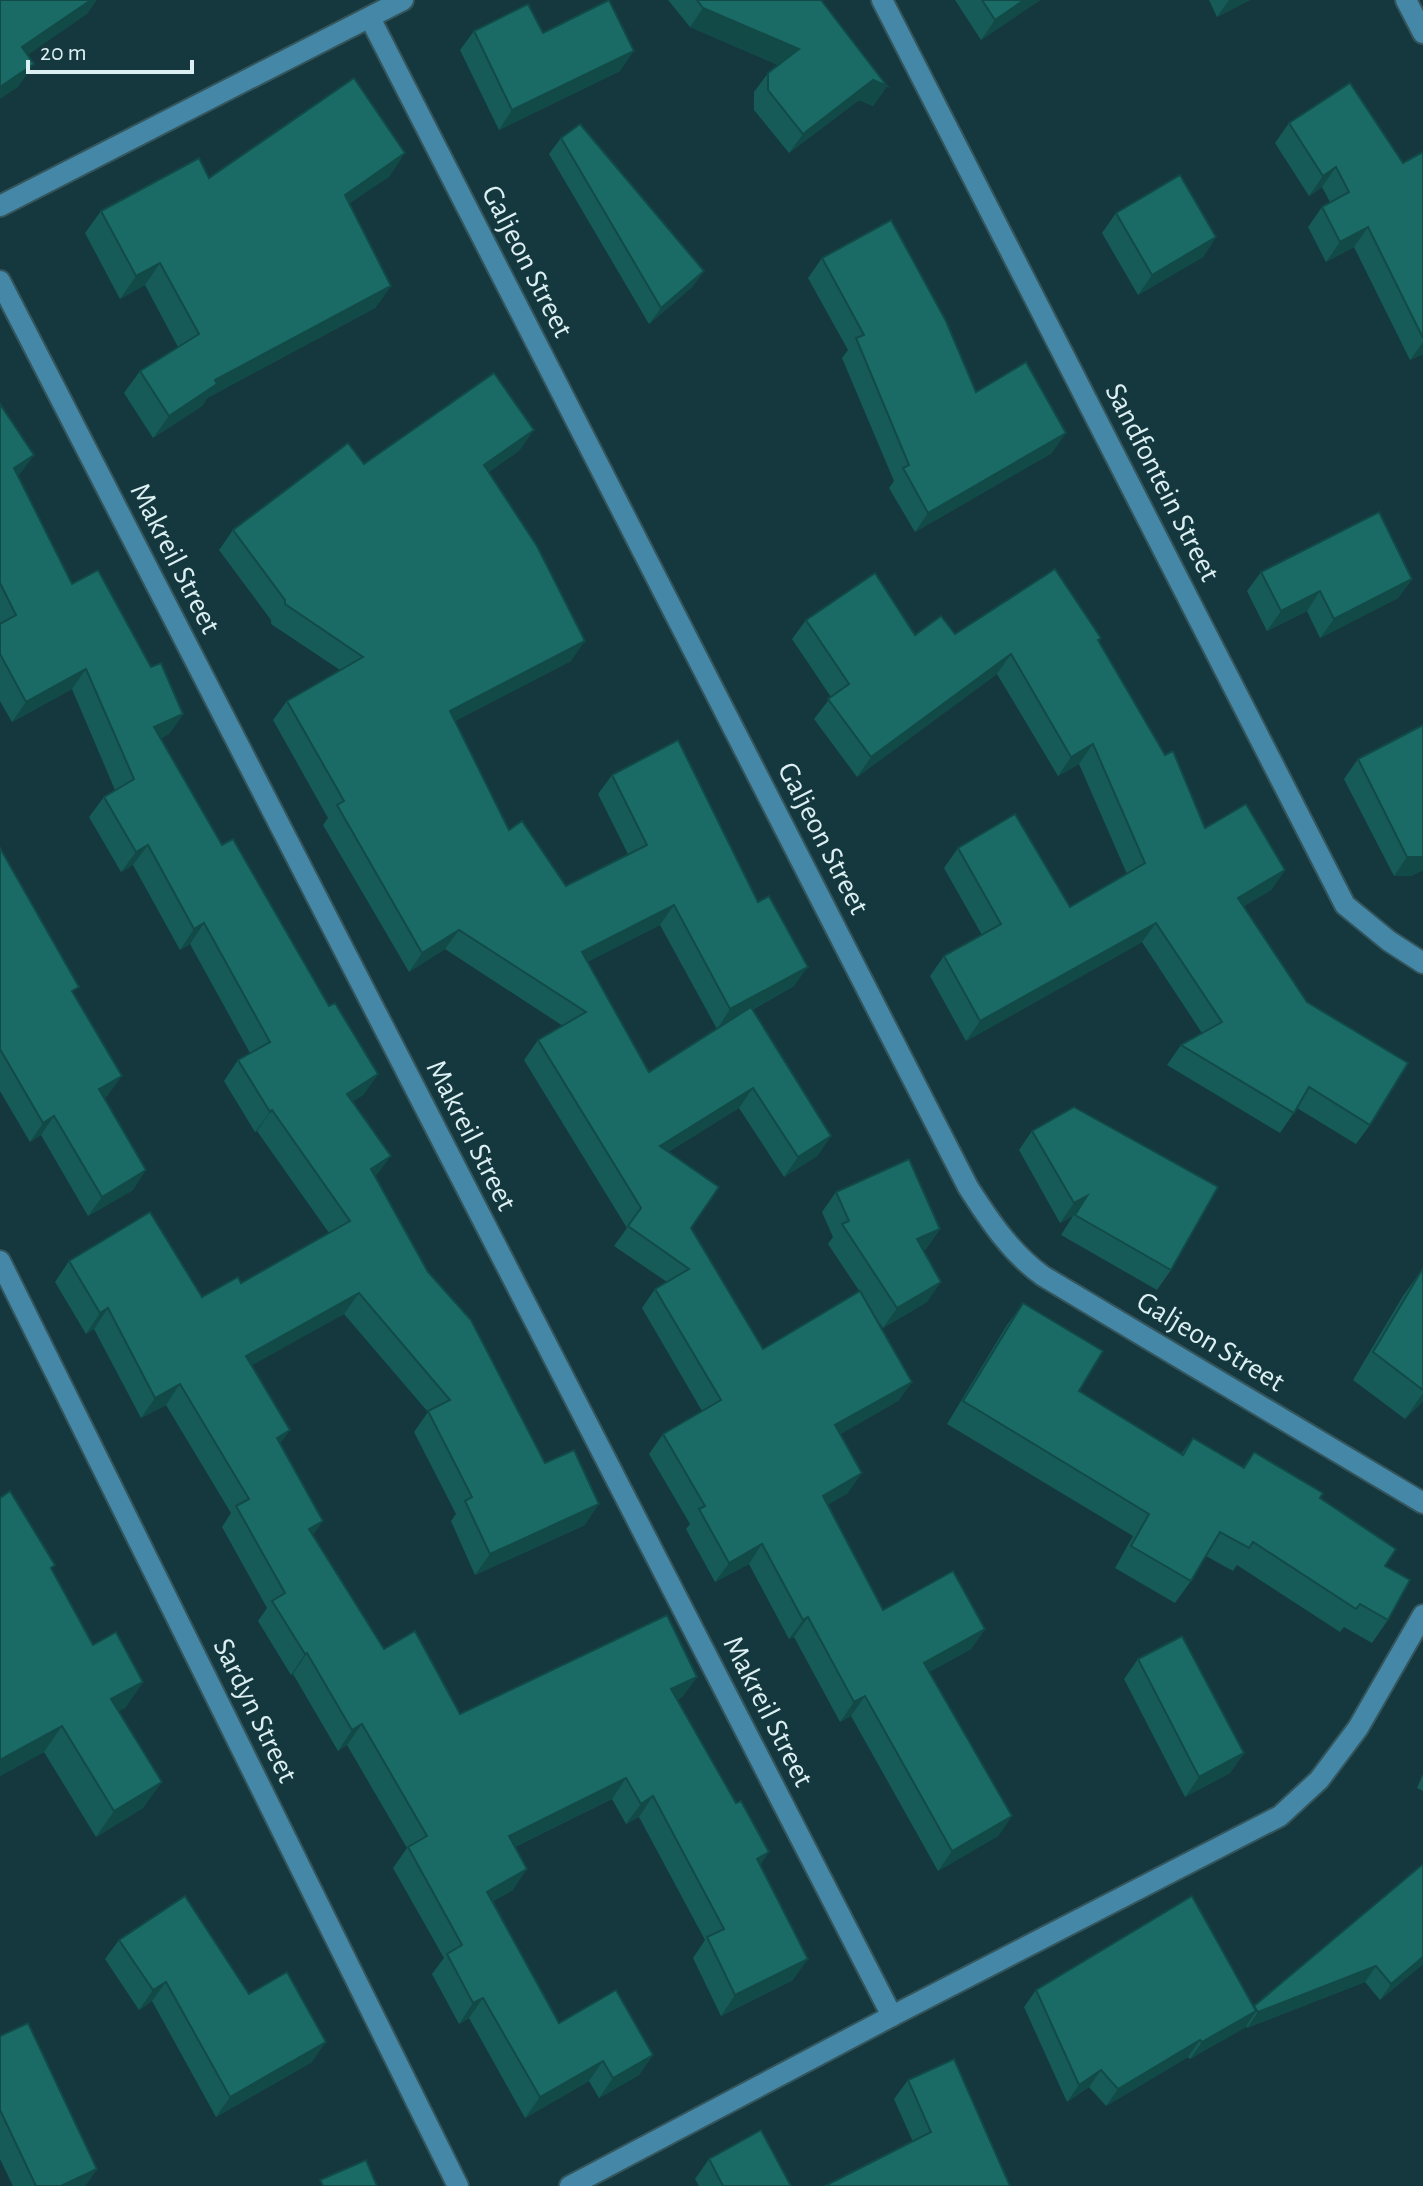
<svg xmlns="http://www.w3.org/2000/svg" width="1423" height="2186" font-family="'Alegreya Sans',sans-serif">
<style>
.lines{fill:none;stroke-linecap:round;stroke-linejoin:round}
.minor-casing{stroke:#34555b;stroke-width:24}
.minor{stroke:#4487a6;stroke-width:20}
.wall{fill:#165b58;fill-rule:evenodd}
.shaded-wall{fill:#124a47}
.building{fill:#1a6a66;stroke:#124a47;stroke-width:2}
.labels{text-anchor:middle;stroke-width:6;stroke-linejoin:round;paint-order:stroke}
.street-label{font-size:30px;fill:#dceff3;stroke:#14383e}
</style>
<rect width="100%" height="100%" fill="#14383e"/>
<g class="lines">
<defs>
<g id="minor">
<polyline points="882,0 1345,905 1389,941 1423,963"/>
<polyline points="1406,0 1423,33"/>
<path d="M 370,18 L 968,1187 C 989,1220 1011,1253 1043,1276 L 1423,1503"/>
<polyline points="0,206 403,0"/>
<polyline points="0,281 892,2016"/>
<polyline points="0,1261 458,2186"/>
<polyline points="570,2186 892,2016 1280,1816 1319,1780 1358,1728 1423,1615"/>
</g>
</defs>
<use href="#minor" class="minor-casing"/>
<use href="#minor" class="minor"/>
</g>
<g class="wall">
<polygon points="668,0 821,0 887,86 873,106 859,100 789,153 754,110 754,92 768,73 778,65 690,27"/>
<polygon points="955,0 1040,0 981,40"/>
<polygon points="1209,0 1250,0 1217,17"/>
<polygon points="474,31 543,33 620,71 499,130 460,50"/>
<polygon points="1289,123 1403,163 1423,152 1423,354 1410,360 1354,247 1326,262 1308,227 1322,207 1330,202 1322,187 1309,196 1275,143"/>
<polygon points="561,138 704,271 692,287 649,324 549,154"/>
<polygon points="390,176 349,203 391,286 375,308 207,398 202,406 153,438 124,393 140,371 178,347 145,285 120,299 85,233 101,211 209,178"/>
<polygon points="1116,213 1216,237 1203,257 1138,295 1102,233"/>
<polygon points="822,258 976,392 1052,453 915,532 889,488 894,481 842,358 848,350 808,278"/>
<polygon points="0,404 34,455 18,476 72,584 151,667 183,714 169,734 161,738 222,845 329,1006 378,1074 363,1095 353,1101 376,1177 428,1272 545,1463 585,1525 475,1575 451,1521 456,1514 414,1432 428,1412 344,1314 251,1365 313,1535 384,1649 460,1714 697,1677 682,1697 677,1700 736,1803 769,1852 760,1865 793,1980 721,2016 693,1958 705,1940 639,1817 626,1824 612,1799 515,1847 513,1890 493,1901 559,2023 653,2055 639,2075 599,2098 589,2081 525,2118 469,2018 459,2024 432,1974 444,1958 393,1868 407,1848 347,1745 338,1751 293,1674 291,1675 258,1621 267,1608 222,1527 231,1513 166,1405 141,1418 94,1329 86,1334 55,1282 69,1261 202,1297 241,1283 329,1233 257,1131 255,1132 224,1081 238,1060 250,1053 190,944 180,950 133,865 121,872 89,817 104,797 115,790 72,689 12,722 0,701"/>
<path d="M 520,450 L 489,472 L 571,661 L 455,721 L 509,830 L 566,886 L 628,854 L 598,794 L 612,775 L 794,986 L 752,1010 L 831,1136 L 817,1156 L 784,1177 L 739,1108 L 668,1152 L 691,1228 L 763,1349 L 860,1292 L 828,1244 L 833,1237 L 822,1212 L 836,1192 L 940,1229 L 926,1249 L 924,1250 L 927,1302 L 883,1328 L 868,1306 L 912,1382 L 898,1401 L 840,1434 L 848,1493 L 827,1505 L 883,1610 L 985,1629 L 971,1649 L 929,1672 L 1012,1816 L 998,1836 L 938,1871 L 851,1716 L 840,1722 L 794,1637 L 789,1639 L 749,1564 L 715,1582 L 686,1529 L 690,1524 L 649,1454 L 663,1434 L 702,1411 L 642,1308 L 655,1289 L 667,1282 L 614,1246 L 627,1228 L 524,1060 L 538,1040 L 563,1026 L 445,949 L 409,972 L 323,825 L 328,818 L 273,720 L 287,701 L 340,670 L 271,624 L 271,620 L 219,550 L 233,530 L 364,464 ZM 660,925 L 717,1029 L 649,1072 L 587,962 Z"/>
<polygon points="1261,572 1412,579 1398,598 1320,638 1307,611 1267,631 1247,591"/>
<polygon points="806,620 915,635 955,634 1101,638 1099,642 1205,828 1285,870 1271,890 1244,906 1370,1125 1356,1144 1297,1108 1280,1133 1167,1065 1181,1045 1202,1033 1142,942 966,1041 930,976 944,956 982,935 944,868 958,848 1070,907 1127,874 1079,764 1058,776 997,674 857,777 814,719 831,697 792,639"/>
<polygon points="1423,725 1423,870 1411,876 1394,876 1344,779 1358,759"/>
<polygon points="0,848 74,994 108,1095 104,1098 133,1190 88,1216 41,1135 30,1142 0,1091"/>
<polygon points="1032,1131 1171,1270 1157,1290 1061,1235 1073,1216 1060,1223 1019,1150"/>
<polygon points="1423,1268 1423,1401 1405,1419 1353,1380 1403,1296"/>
<polygon points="1023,1303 1079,1391 1181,1454 1193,1438 1243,1467 1254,1452 1320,1498 1385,1566 1388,1620 1372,1643 1344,1627 1340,1632 1237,1565 1233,1571 1206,1556 1191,1581 1175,1603 1115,1568 1133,1536 947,1424 1007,1325"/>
<polygon points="0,1498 52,1569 93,1645 143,1682 125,1708 118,1711 143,1808 96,1837 44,1752 0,1776"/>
<polygon points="1138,1659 1244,1753 1230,1773 1185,1797 1124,1679"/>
<polygon points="1423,1774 1423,1791 1417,1788"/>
<polygon points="1423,1864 1423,1964 1380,2000 1365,1982 1247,2028 1246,2026 1190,2059 1188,2057 1106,2106 1089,2087 1067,2102 1024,2007 1036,1990 1254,2006"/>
<polygon points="119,1940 249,1994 312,2062 216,2117 152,2001 139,2010 105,1959"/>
<polygon points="0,2036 97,2169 85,2186 13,2186 0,2159"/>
<polygon points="908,2080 1010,2186 913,2142 894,2099"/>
<polygon points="709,2159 791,2186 699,2186 695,2179"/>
</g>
<g class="shaded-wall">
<polygon points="91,0 97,0 87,14 6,70 22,47"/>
<polygon points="1024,0 1040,0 981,40 995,20"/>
<polygon points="1229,0 1250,0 1217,17"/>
<polygon points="703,8 799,49 785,68 690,27"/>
<polygon points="634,51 620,71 499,130 512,110"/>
<polygon points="34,64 18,87 0,99 0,87"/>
<polygon points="873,80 887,86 873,106 859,100 789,153 803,134"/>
<polygon points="405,153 390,176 330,217 345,195"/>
<polygon points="1336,167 1322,187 1309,196 1323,176"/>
<polygon points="1368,227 1354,247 1326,262 1340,242"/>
<polygon points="1216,237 1203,257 1138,295 1152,275"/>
<polygon points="160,263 145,285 120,299 136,276"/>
<polygon points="704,271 692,287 649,324 661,308"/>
<polygon points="391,286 375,308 207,398 202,406 153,438 169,416 215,380"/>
<polygon points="1423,342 1423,354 1410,360"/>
<polygon points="534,430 520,450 470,485 484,465"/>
<polygon points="1066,433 1052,453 915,532 928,513"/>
<polygon points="34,455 19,475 0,488 14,468"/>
<polygon points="1412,579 1398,598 1320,638 1334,619"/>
<polygon points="1320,591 1307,611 1267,631 1281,611"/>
<polygon points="585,641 571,661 436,731 450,711"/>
<polygon points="1011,654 997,674 857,777 871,757"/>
<polygon points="86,669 72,689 12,722 26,702"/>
<polygon points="183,714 169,734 140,748 154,727"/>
<polygon points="1093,744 1079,764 1058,776 1071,757"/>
<polygon points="148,845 133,865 121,872 136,852"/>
<polygon points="1407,857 1423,857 1423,870 1411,876 1394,876"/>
<polygon points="1285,870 1271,890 1224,918 1238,898"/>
<polygon points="674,905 660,925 568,972 582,952"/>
<polygon points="204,923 190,944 180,950 194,929"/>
<polygon points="1156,923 1142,942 966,1041 980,1021"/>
<polygon points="459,930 445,949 409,972 422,953"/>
<polygon points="808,967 794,986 717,1029 730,1009"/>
<polygon points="378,1074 363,1095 333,1114 347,1094"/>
<polygon points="122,1076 108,1095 85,1109 99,1089"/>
<polygon points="753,1088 739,1108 646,1165 660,1146"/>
<polygon points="272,1110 257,1131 255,1132 270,1112"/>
<polygon points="54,1116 41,1135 30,1142 43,1123"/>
<polygon points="831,1136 817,1156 784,1177 798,1157"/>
<polygon points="391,1156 376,1176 357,1190 371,1169"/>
<polygon points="146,1170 133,1190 88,1216 102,1197"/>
<polygon points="1087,1196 1073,1216 1060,1223 1074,1203"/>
<polygon points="940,1229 926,1249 904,1259 917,1239"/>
<polygon points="941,1282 927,1302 883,1328 897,1308"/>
<polygon points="359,1293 344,1314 231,1377 246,1356"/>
<polygon points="108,1308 94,1329 86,1334 100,1313"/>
<polygon points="912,1382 898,1401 822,1445 835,1425"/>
<polygon points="180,1384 166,1405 141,1418 155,1398"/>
<polygon points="1423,1393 1423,1401 1405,1419"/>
<polygon points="290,1430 275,1451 277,1438"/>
<polygon points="862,1473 848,1493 809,1515 823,1496"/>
<polygon points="599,1504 585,1525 475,1575 490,1554"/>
<polygon points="323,1521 309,1541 309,1529"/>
<polygon points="762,1544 749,1564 715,1582 729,1563"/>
<polygon points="808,1617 794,1637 789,1639 803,1620"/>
<polygon points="985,1629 971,1649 910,1683 924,1663"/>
<polygon points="307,1653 293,1674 291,1675 305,1654"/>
<polygon points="697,1677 682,1697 657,1709 671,1689"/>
<polygon points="143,1682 125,1708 93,1725 111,1699"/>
<polygon points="865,1696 851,1716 840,1722 854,1702"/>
<polygon points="362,1724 347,1745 338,1751 352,1730"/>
<polygon points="62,1726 44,1752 0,1776 0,1760"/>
<polygon points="1244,1753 1230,1773 1185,1797 1199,1777"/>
<polygon points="626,1778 612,1799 494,1857 509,1836"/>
<polygon points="162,1782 143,1808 96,1837 114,1811"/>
<polygon points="653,1796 639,1817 626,1824 641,1804"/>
<polygon points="1012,1816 998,1836 938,1871 952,1851"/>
<polygon points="769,1852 755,1872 757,1859"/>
<polygon points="527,1869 513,1890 473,1912 487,1892"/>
<polygon points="1423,1957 1423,1964 1380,2000 1391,1984"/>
<polygon points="808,1959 793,1980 721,2016 735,1995"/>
<polygon points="1376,1966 1365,1982 1247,2028 1258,2012"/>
<polygon points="166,1982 152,2001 139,2010 153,1990"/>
<polygon points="483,1998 469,2018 459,2024 473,2003"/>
<polygon points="1256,2011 1245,2028 1190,2059 1202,2042"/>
<polygon points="1200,2040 1188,2057 1106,2106 1118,2089"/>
<polygon points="326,2042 312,2062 216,2117 230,2097"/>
<polygon points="653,2055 639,2075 599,2098 613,2078"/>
<polygon points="603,2061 589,2081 525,2118 540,2097"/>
<polygon points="1101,2070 1089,2087 1067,2102 1079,2085"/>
<polygon points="97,2169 85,2186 61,2186"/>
</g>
<g class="building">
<polygon points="0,0 91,0 22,47 34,64 0,87"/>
<polygon points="609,0 634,51 512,110 474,31 528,4 543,33"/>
<polygon points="697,0 821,0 887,86 873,80 803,134 768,90 768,73 799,49 703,8"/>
<polygon points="982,0 1024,0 995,20"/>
<polygon points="354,78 405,153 345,195 391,286 215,380 217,384 169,416 140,371 199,334 160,263 136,276 101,211 199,158 209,178"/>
<polygon points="1350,83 1403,163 1423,152 1423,338 1368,227 1340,242 1322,207 1349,192 1336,167 1323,176 1289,123"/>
<polygon points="580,124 704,271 661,308 561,138"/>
<polygon points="1180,175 1216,237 1152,275 1116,213"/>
<polygon points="891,220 946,321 976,392 1026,362 1066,433 928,513 903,468 909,465 856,338 864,335 822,258"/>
<polygon points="494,373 534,430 484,465 537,546 585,641 450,711 509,830 522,821 566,886 647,845 612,775 678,740 758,902 769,896 808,967 730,1009 674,905 582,952 649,1072 751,1007 831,1136 798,1157 753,1088 660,1146 719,1187 691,1228 763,1349 860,1291 912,1382 835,1425 862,1473 823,1496 883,1610 953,1571 985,1629 924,1663 1012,1816 952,1851 865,1696 854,1702 808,1617 803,1620 762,1544 729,1563 699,1509 705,1506 663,1434 721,1400 655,1289 689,1269 628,1226 641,1208 538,1040 586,1012 459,930 422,953 337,805 344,801 287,701 363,657 285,604 285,600 233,530 348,443 364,464"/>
<polygon points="0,404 34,455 14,468 72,584 98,570 151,667 161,663 183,714 154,727 222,845 233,839 329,1006 335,1003 378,1074 347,1094 391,1156 371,1169 428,1272 471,1320 545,1463 574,1450 599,1504 490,1554 465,1501 472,1497 428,1411 450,1400 359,1293 246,1356 290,1430 277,1438 323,1521 309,1529 384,1649 415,1631 460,1714 667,1615 697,1677 671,1689 736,1803 741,1801 769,1852 757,1859 808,1959 735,1995 707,1937 724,1929 653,1796 641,1804 626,1778 509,1836 527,1869 487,1892 559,2023 616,1990 653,2055 613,2078 603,2061 540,2097 483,1998 473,2003 447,1954 462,1945 408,1847 427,1836 362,1724 352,1730 307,1653 305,1654 272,1601 285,1593 236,1506 249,1499 180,1384 155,1398 108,1308 100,1313 69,1261 150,1212 202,1297 238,1277 241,1283 350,1221 272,1110 270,1112 238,1060 270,1042 204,923 194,929 148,845 136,852 104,797 134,779 86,669 26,702 0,654 0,624 16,615 0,583"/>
<polygon points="1379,512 1412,579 1334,619 1320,591 1281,611 1261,572"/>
<polygon points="1055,569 1101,638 1098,640 1165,755 1173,751 1205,828 1246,804 1285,870 1238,898 1307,1002 1408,1063 1370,1125 1309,1087 1294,1113 1181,1045 1222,1022 1156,923 980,1021 944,956 1001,924 958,848 1015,814 1070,907 1145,863 1093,744 1071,757 1011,654 871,757 828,699 849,684 806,620 875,573 915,635 941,616 955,634"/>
<polygon points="1423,725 1423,857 1407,857 1358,759"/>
<polygon points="0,848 79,987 72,991 122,1076 99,1089 146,1170 102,1197 54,1116 43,1123 0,1049"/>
<polygon points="1074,1107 1218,1187 1171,1270 1075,1215 1087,1196 1074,1203 1032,1131"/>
<polygon points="909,1159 940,1229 917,1239 941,1282 897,1308 842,1224 849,1221 836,1192"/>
<polygon points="1423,1268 1423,1390 1373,1352"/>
<polygon points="1023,1303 1103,1351 1079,1391 1183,1455 1193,1438 1244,1468 1254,1452 1323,1493 1320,1498 1396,1549 1385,1566 1410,1580 1388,1620 1360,1604 1356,1609 1253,1542 1249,1548 1220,1532 1191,1581 1131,1546 1149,1514 963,1401"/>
<polygon points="10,1491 55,1565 51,1568 93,1645 116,1632 143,1682 111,1699 162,1782 114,1811 62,1726 0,1760 0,1498"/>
<polygon points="1182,1636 1244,1753 1199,1777 1138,1659"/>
<polygon points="1423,1864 1423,1957 1391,1984 1376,1966 1258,2012 1254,2006"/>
<polygon points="185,1896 249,1994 287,1972 326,2042 230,2097 166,1982 153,1990 119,1940"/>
<polygon points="1192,1896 1256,2011 1202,2042 1200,2040 1118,2089 1101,2070 1079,2085 1036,1990"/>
<polygon points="28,2023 97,2169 61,2186 36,2186 0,2110 0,2036"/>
<polygon points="954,2059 1010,2186 825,2186 931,2132 908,2080"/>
<polygon points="761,2130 791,2186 723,2186 709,2159"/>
<polygon points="366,2160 377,2186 323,2186 320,2180"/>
</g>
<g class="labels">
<g class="street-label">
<text transform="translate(528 261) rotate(63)" y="10">Galjeon Street</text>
<text transform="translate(1163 482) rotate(63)" y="10">Sandfontein Street</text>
<text transform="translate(176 558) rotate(63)" y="10">Makreil Street</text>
<text transform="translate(824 838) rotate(63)" y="10">Galjeon Street</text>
<text transform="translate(472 1135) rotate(63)" y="10">Makreil Street</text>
<text transform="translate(1211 1341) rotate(31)" y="10">Galjeon Street</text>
<text transform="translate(256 1710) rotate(64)" y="10">Sardyn Street</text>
<text transform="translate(769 1711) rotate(63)" y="10">Makreil Street</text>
</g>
</g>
<path d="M28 60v12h164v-12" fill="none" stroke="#dceff3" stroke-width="4"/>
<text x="40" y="60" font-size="24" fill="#dceff3" stroke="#14383e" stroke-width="6" paint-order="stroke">20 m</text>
</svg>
